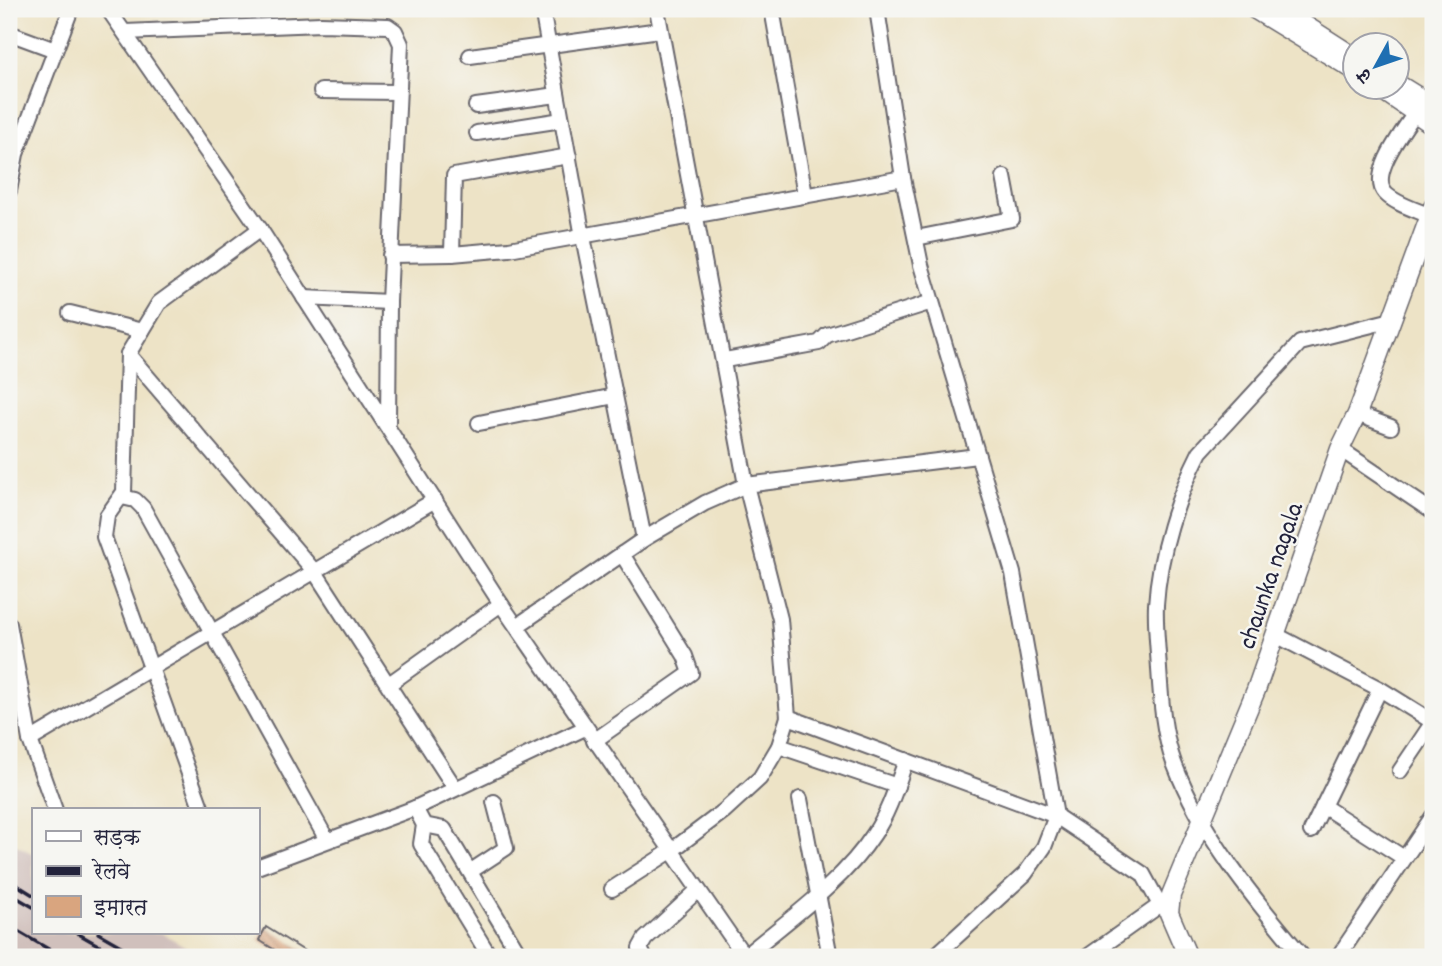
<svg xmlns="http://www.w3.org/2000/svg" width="1442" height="966" font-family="Dekko,'Playpen Sans Deva',sans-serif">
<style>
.railway{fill:#d0c0bc}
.building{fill:url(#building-back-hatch)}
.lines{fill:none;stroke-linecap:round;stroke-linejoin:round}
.minor-casing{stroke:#69666c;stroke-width:18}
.major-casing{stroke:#69666c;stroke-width:21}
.minor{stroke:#fff;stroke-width:14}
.major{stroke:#fff;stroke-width:18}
.rail{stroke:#22223b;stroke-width:3.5}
.labels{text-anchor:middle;stroke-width:5;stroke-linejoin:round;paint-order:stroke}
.street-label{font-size:26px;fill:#22223b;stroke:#f6f6f2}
</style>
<defs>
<pattern id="building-back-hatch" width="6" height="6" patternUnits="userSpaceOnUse" patternTransform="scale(1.75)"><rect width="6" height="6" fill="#d9a57f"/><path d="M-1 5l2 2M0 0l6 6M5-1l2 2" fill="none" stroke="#b08669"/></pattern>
</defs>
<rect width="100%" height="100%" fill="#f6f6f2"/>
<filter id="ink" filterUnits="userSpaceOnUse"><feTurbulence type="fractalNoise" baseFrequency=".0143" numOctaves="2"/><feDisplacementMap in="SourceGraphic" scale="14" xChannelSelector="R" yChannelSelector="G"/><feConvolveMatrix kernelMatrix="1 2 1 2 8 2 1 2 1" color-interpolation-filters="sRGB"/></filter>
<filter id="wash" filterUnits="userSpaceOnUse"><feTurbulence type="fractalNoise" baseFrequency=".00686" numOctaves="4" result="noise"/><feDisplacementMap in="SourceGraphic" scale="28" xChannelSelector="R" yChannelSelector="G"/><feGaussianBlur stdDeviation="1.57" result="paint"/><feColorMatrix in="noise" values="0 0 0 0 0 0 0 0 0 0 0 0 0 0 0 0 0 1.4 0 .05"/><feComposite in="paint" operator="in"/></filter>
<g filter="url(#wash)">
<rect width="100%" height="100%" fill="#ede3c6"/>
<polygon class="railway" points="9,841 33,854 33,933 162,933 203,957 9,957"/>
<g id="blocks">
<polygon class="building" points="266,927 314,957 286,957 259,940"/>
</g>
</g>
<g filter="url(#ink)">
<use href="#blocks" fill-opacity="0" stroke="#69666c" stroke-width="2"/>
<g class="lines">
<defs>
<g id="minor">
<polyline points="108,9 260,229 501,604 745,957"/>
<polyline points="542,9 583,237 644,539"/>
<polyline points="772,9 805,195"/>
<polyline points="877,9 903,178 921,265 1013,573 1056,816 1044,847 1025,874 934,957"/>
<polyline points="125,32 321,24 388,26 395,31 401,44 389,302 388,423"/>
<polyline points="9,33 55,50"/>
<polyline points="470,56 660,30"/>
<polyline points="321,91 396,92"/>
<polyline points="476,106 557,95"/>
<path d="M 1415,113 C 1404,130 1369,174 1385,193 C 1395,204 1417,210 1430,216"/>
<polyline points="477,133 562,120"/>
<polyline points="9,191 16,154 71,9"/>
<polyline points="260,229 159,303 128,354 315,572 455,788"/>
<polyline points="916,238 1012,219 1004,177"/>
<polyline points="452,254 454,176 569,156"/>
<polyline points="390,255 452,254 509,249 903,178"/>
<polyline points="304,298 389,302"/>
<polyline points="70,313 142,331"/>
<polyline points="128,354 124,492 107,516 104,537 202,810"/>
<polyline points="725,360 819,343 827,335 932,302"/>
<polyline points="1357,414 1391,427"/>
<polyline points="479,423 615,396"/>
<polyline points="1340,449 1433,512"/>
<polyline points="122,497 135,500 143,508 327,840"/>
<polyline points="9,624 30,740 55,810"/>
<polyline points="517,626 644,539 705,503 746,485 977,456"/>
<polyline points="1276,635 1380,689 1433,722"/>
<polyline points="389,684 501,604"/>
<polyline points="788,717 1056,816 1143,874 1160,905"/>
<polyline points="30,740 435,500"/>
<polyline points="594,741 691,673 685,656 622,554"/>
<polyline points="779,746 897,786"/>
<polyline points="1400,771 1433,722"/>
<polyline points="800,799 830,957"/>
<polyline points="1323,806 1404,858"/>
<polyline points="415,808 424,825 421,844 490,957"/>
<polyline points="424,825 444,829 521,957"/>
<polyline points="1311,831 1380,689"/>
<polyline points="257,867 415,808 585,728"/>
<polyline points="471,871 506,848 494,802"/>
<polyline points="612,889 671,851 724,811 760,778 779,746 788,717 780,619 746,485 657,9"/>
<path d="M 745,956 C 789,919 842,883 874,834 C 889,812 897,785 906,760"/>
<polyline points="644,957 640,948 645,939 698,890"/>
<polyline points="1087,957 1160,905 1167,905"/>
<path d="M 1303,957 C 1253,898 1202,836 1174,763 C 1163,733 1161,700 1159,669 C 1158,648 1155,626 1156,605 C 1159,554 1177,497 1200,452 L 1300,343 L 1392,320"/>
<polyline points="1338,957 1433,816"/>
</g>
<g id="major">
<polyline points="1254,9 1354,70"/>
<polyline points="1280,9 1347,52"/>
<polyline points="1396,83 1433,106"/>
<polyline points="1379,88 1433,125"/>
<polyline points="1188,957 1169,913 1171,895 1256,690 1340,449 1357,414 1433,207"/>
</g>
</defs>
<use href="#minor" class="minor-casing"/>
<use href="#major" class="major-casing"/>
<use href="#minor" class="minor"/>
<use href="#major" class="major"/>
<g class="rail">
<polyline points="9,880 33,895"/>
<polyline points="9,893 33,907"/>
<polyline points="9,926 62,957"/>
<polyline points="77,933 119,957"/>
<polyline points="98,933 140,957"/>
</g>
</g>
</g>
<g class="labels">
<g class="street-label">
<text transform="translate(1269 575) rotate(-71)" y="9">chaunka nagala</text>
</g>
</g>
<rect width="1442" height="966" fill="none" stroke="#f6f6f2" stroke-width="35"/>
<rect x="32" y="808" width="228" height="126" fill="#f6f6f2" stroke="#a1a1a9" stroke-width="2"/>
<rect x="46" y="831" width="35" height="10" fill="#ffffff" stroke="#a1a1a9" stroke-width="2"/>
<text x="94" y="844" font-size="21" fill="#22223b">सड़क</text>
<rect x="46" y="866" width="35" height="10" fill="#22223b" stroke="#a1a1a9" stroke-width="2"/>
<text x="94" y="878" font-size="21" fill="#22223b">रेलवे</text>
<rect x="46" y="896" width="35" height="21" fill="#d9a57f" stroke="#a1a1a9" stroke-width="2"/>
<text x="94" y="914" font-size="21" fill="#22223b">इमारत</text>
<g transform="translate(1376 66) rotate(230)"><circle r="33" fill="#f6f6f2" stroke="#a1a1a9" stroke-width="2"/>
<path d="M0-5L12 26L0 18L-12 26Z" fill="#1f6fb2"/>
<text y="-10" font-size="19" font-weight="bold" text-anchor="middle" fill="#22223b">उ</text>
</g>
</svg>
